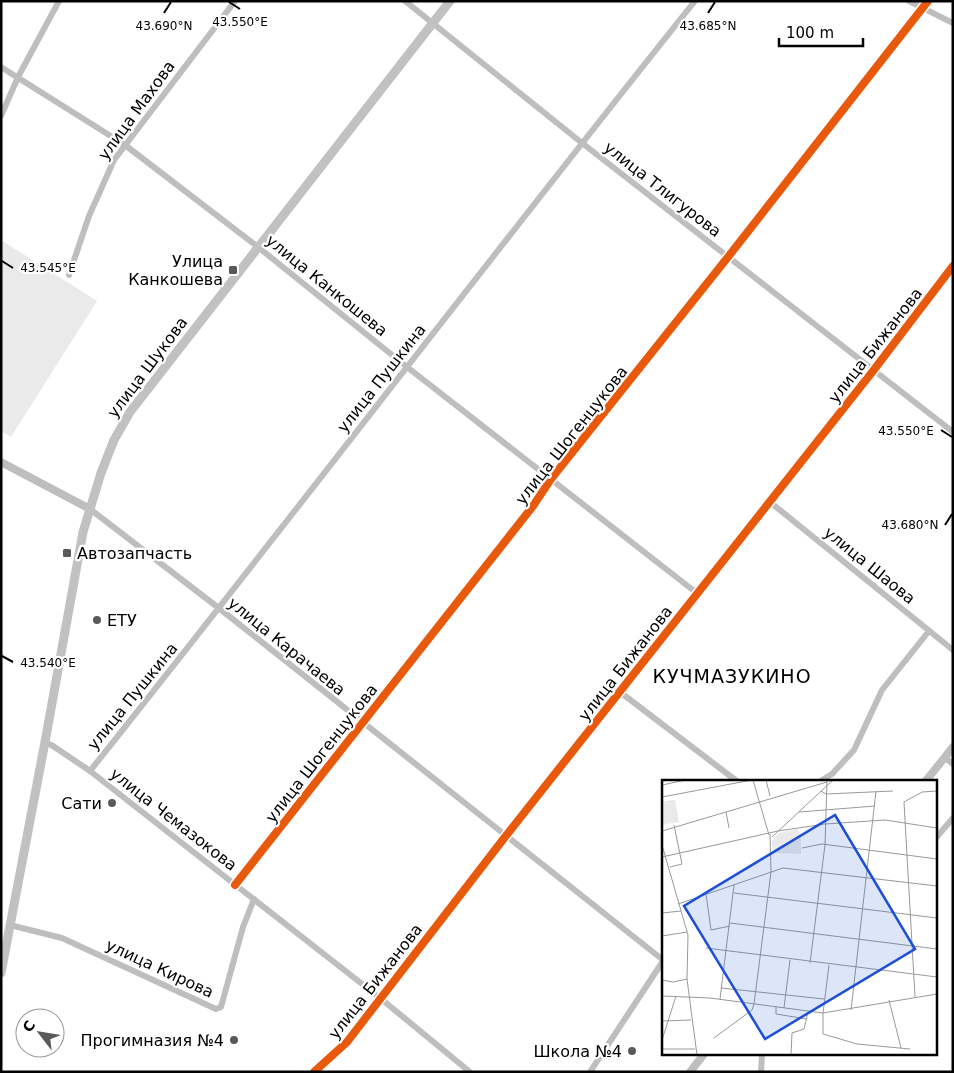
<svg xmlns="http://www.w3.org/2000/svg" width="954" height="1073" font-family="'DejaVu Sans',sans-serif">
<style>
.green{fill:#eaeaea}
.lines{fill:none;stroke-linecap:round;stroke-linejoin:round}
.minor{stroke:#bebebe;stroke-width:6}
.tertiary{stroke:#bebebe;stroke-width:8}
.secondary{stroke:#c1c1c1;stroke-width:9}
.cycleway-casing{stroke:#fff;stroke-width:11}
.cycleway{stroke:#e8590c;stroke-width:8}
.ticks{fill:none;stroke:#000;stroke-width:2}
.poi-dot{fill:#595959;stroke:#fff;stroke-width:2}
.labels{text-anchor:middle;stroke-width:4.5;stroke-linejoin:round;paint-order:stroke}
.street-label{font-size:16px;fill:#000;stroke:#fff}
.poi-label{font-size:16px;fill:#000;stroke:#fff;text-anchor:end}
.quarter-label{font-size:19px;letter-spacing:1px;fill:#000;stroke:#fff}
.inset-road{fill:none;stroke:#999;stroke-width:1}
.view{fill:#1d4ed8;fill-opacity:0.15;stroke:#1d4ed8;stroke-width:2.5}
.inset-edge{fill:none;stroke:#000;stroke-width:2.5}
.ticks-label{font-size:12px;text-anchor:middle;fill:#000;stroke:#fff;stroke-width:4.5;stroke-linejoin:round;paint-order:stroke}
</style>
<rect width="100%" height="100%" fill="#fff"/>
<polygon class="green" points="1,240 97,301 11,437 1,431"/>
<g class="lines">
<g class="minor">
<polyline points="405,1 582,143 953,432"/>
<polyline points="909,1 953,23"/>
<polyline points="1,67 125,145 258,247 407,367 698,594"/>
<polyline points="1,116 18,77 59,1"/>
<polyline points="69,275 89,216 114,160 235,1"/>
<polyline points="770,502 953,650"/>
<polyline points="90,509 220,609 663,960"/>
<polyline points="620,692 738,782"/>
<polyline points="45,742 53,746 90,771 380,998 470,1072"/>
<polyline points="945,758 953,764"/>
<path d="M 90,771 C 293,516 491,256 695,1"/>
<polyline points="819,782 832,774 854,750 882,690 929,631"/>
<polyline points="935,839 953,818"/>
<polyline points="235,885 533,506 551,479 728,257 928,1"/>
<polyline points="10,925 62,938 216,1009 221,1007 243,927 254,899"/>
<polyline points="314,1072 347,1042 505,837 873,371 953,266"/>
<polyline points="590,1072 663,961"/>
<polyline points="761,1072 762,1054"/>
</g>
<g class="tertiary">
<polyline points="1,462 90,509"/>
<polyline points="925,782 953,747"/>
<polyline points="690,1072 704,1054"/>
</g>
<polyline class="secondary" points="1,973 45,742 83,532 101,473 114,440 130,412 450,1"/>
<defs>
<g id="cycleway">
<polyline points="235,885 533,506 551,479 728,257 928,1"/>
<polyline points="314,1072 347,1042 505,837 873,371 953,266"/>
</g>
</defs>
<use href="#cycleway" class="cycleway-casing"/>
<use href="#cycleway" class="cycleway"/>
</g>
<path class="ticks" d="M 229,2 L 240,9M 164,13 L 171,2M 708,13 L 715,2M 2,261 L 13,268M 941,430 L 952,437M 945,525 L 952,514M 2,656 L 13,662"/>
<g class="poi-dot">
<rect x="228" y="265" width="10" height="10" rx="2.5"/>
<rect x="62" y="548" width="10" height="10" rx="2.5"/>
<circle cx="97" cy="620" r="5"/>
<circle cx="112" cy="803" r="5"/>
<circle cx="234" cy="1040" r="5"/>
<circle cx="632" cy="1051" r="5"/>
</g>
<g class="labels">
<g class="street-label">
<text transform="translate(136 110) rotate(-54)" y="6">улица Махова</text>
<text transform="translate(663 189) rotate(38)" y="6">улица Тлигурова</text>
<text transform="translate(327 285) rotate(39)" y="6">улица Канкошева</text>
<text transform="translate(875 345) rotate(-52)" y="6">улица Бижанова</text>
<text transform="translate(147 367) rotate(-53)" y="6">улица Шукова</text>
<text transform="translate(381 378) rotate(-52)" y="6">улица Пушкина</text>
<text transform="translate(571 435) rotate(-52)" y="6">улица Шогенцукова</text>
<text transform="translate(870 565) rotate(39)" y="6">улица Шаова</text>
<text transform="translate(287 646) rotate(39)" y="6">улица Карачаева</text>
<text transform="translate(625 663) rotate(-52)" y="6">улица Бижанова</text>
<text transform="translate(132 696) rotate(-51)" y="6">улица Пушкина</text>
<text transform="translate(321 753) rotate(-52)" y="6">улица Шогенцукова</text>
<text transform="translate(174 819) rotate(38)" y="6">улица Чемазокова</text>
<text transform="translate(160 968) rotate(25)" y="6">улица Кирова</text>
<text transform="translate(375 981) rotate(-52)" y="6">улица Бижанова</text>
</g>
<g class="poi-label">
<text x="223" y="267">Улица<tspan x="223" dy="18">Канкошева</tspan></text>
<text x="77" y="559" text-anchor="start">Автозапчасть</text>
<text x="107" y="626" text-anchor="start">ЕТУ</text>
<text x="102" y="809">Сати</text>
<text x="224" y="1046">Прогимназия №4</text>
<text x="622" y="1057">Школа №4</text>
</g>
<g class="quarter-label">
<text x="732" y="683">КУЧМАЗУКИНО</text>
</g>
</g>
<g transform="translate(662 780)">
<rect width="275" height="275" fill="#fff"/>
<path d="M 13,20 L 17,42 L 0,45 L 0,21 ZM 135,49 L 139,54 L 139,74 L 112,73 L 109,62 L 117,53 Z" fill="#eaeaea"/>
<path class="inset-road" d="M 91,0 L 107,55M 104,0 L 108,16M 0,5 L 24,0M 159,11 L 164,14 L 231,11M 0,17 L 90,0M 64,32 L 67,48M 137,32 L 213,26M 0,51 L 165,2M 110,57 L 171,0M 0,65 L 26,155 L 25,199 L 35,275M 140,68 L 160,64 L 275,79M 0,77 L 116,51 L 163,44 L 223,40 L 275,48M 8,87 L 20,84 L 12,45M 72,113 L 275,138M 44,114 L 49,150 L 68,146M 16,124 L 121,88 L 275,106M 0,133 L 19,131M 68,143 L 275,169M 0,156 L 25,152M 44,168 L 275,197M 148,183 L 163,65 L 165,0M 167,185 L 161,233 L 161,254 L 195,264 L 248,269M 0,200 L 11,202 L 25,199M 59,208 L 162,219M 0,216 L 48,218 L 161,233 L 275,214M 253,217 L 242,22 L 260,12 L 275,11M 58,219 L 72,105M 227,220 L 239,268M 114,227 L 114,234 L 145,239M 122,228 L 128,180M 189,230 L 214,11M 0,241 L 29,240M 52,258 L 90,230 L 92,224 L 109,92 L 108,54M 0,260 L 14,216M 0,269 L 33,269M 129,275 L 130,253 L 142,249 L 146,232M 275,275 L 275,201"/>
<path class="view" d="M 173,35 L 253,169 L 103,259 L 22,126 Z"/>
<rect width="275" height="275" class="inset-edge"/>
</g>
<g class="ticks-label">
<text x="240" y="26">43.550°E</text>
<text x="164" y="30">43.690°N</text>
<text x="708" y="30">43.685°N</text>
<text x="48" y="272">43.545°E</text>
<text x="906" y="435">43.550°E</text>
<text x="910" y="529">43.680°N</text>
<text x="48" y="667">43.540°E</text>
</g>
<rect width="954" height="1073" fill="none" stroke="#000000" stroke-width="5"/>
<g transform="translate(40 1033) rotate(301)"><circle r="24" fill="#ffffff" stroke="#999999"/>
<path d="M0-4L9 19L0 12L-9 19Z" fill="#595959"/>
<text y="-8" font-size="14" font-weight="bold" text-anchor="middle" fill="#000000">С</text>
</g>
<path d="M779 38v8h84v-8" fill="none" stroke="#000000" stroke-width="2.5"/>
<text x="786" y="38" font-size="15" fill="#000000" stroke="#ffffff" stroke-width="4" paint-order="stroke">100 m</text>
</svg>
